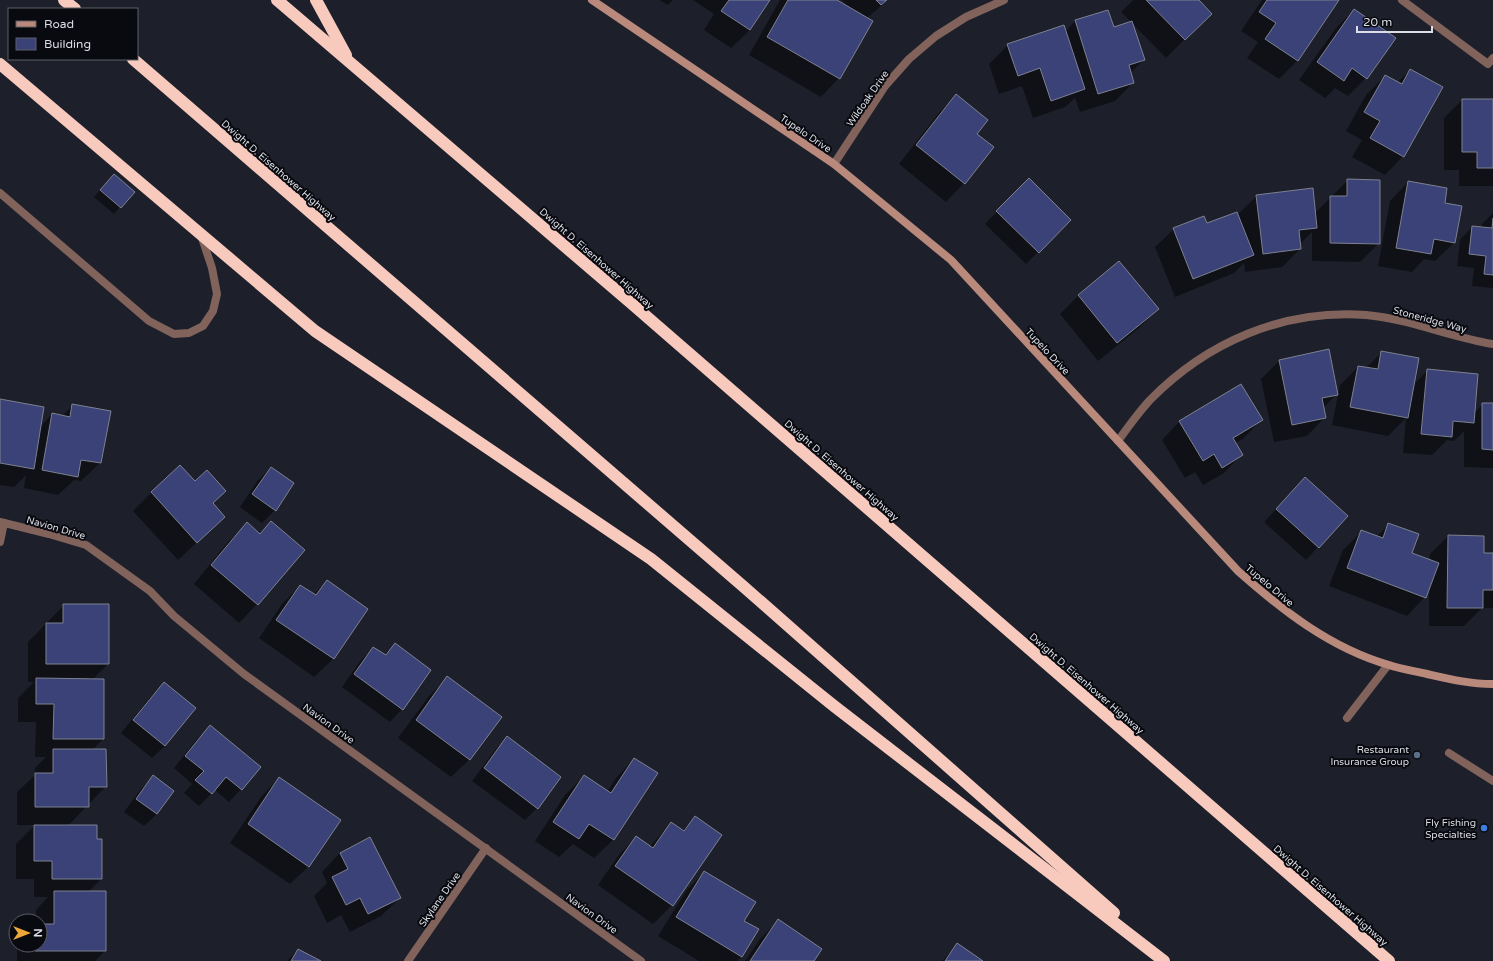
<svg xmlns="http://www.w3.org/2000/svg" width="1493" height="961" font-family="'Varela Round',sans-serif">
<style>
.shadow{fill:#0007}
.building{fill:#3a4278;stroke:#7d818f}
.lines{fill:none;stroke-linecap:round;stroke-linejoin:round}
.lane{stroke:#81635b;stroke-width:8}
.street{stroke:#81635b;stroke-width:8}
.secondary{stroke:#b9897c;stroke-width:8}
.highway{stroke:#f8cabe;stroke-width:12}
.service-dot{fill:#5c6f8a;stroke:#090a0f;stroke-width:1.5}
.shop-dot{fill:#3f7fe0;stroke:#090a0f;stroke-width:1.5}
.labels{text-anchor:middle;stroke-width:4;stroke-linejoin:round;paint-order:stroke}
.street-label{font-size:10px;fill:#dcdde5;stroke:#090a0f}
.poi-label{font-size:10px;fill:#dcdde5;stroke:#090a0f;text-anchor:end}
</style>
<rect width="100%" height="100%" fill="#1d202b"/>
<g class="shadow">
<polygon points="659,0 673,0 668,5"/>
<polygon points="693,0 769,0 750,30 731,48 704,30 714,14"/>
<polygon points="780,0 835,0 848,7 842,0 888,0 867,18 839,78 821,97 749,55"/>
<polygon points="1133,0 1197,0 1210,14 1166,58 1132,23 1144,60 1130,73 1133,83 1115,101 1080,112 1075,98 1065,107 1033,118 1022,86 999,94 989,64 1008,45 1065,32 1075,21 1108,11 1113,28 1131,22 1121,12"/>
<polygon points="1262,0 1338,0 1297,61 1279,79 1247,58 1258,42 1241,31"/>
<polygon points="1354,10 1366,78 1348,96 1335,88 1325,98 1299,80 1336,28"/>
<polygon points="1410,70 1403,156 1385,175 1352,157 1362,140 1346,131 1366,95 1385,76 1397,83"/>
<polygon points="956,95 976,134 993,147 964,183 946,202 899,164 938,114"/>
<polygon points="1462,100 1493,100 1493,186 1459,186 1459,170 1444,170 1444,118"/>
<polygon points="1029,179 1070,220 1026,264 985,224"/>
<polygon points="1348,180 1379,243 1360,262 1312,261 1312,232 1300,244 1300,249 1282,267 1245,272 1244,263 1234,273 1175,297 1155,247 1174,229 1207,224 1237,215 1257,196 1315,213"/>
<polygon points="108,181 133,192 114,214 94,197"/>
<polygon points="1408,182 1444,204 1454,243 1435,261 1424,259 1412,272 1378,266 1390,201"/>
<polygon points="1493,213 1493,288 1472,286 1474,268 1457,266 1460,240 1472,227 1481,228 1482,224"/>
<polygon points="1119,262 1157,309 1139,328 1098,361 1060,314 1078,296"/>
<polygon points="1328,350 1337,394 1323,408 1325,417 1307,436 1274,442 1261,379 1279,361"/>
<polygon points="1381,353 1413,385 1428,370 1474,413 1483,404 1493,404 1493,468 1464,467 1464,431 1454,441 1447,440 1432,455 1403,453 1406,418 1388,436 1332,425 1340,385 1358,367 1366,368"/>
<polygon points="0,400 40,427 52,414 62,416 73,405 100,463 81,481 74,480 58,495 24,488 26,475 14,487 0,485"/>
<polygon points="1261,420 1243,439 1235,443 1242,454 1224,473 1203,485 1195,472 1185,478 1162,440 1180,421"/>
<polygon points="271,468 293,484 275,510 262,523 240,507 258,480"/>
<polygon points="1305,478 1346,516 1306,560 1264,522"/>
<polygon points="152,492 212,504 224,517 178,560 133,511"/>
<polygon points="271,522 257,604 239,623 194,584 228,542 247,524 259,534"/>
<polygon points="1389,524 1411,553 1430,561 1430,554 1448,536 1483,554 1493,554 1493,608 1482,608 1464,626 1429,626 1429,587 1425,597 1407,616 1329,586 1343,550 1362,531 1376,537"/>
<polygon points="327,581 367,609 333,659 314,677 259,638 282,604 300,586 313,595"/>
<polygon points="64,605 108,664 92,680 103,739 92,750 106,786 68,826 101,879 88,892 105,951 95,961 17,961 17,945 40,945 40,921 36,921 36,910 48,897 34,897 34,879 16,879 16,844 35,825 17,825 17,792 35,775 35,768 46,757 35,757 36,722 18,722 18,698 34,682 28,682 28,642"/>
<polygon points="395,645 402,709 390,722 342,687 361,660 373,648 384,655"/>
<polygon points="447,678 470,759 451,777 398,738 429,696"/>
<polygon points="164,683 195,708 165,746 152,758 121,733 152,695"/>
<polygon points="210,727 241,789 229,802 215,790 199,806 184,793 192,784 174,768 197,739"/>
<polygon points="507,738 537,808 525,820 472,781 495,750"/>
<polygon points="634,759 656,774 613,840 594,858 573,844 559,857 535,841 565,795 584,776 607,792 616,778"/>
<polygon points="153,777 157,814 144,826 124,812 141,789"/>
<polygon points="279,778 309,866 290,884 230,843 261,797"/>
<polygon points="695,817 720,835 672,905 653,924 598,885 618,856 636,837 650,846 671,824 682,831"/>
<polygon points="370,838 400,898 381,916 350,932 341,915 327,923 314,896 327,883 322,872 340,853"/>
<polygon points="704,872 743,921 757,930 741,957 737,961 699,961 658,936 686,891"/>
<polygon points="778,921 813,961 745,961 760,939"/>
<polygon points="957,945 981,961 942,961"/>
<polygon points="298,950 319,961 287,961"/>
</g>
<g class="building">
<polygon points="729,0 770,0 750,30 721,11"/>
<polygon points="788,0 837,0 873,21 840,79 767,37"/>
<polygon points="876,0 887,0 881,5"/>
<polygon points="1146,0 1199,0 1212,14 1185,40"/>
<polygon points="1267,0 1339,0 1298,61 1265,39 1276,23 1259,12"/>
<polygon points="1354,9 1396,38 1367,79 1352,68 1344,81 1317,62"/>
<polygon points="1108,10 1114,27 1132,21 1145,60 1129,65 1134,83 1098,94 1075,20"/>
<polygon points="1064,25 1085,89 1051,101 1040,68 1018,76 1007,44"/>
<polygon points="1410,69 1443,87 1404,157 1370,138 1380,121 1364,112 1385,75 1402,84"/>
<polygon points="956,94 988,120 977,134 994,147 965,184 916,145"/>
<polygon points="1462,99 1493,99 1493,168 1477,168 1477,152 1462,152"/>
<polygon points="114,174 135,192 121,208 100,190"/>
<polygon points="1029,178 1071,220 1039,253 996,211"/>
<polygon points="1347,179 1380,180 1380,244 1330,243 1330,196 1347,196"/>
<polygon points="1408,181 1447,188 1445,203 1462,206 1455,243 1434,239 1431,254 1396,248"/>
<polygon points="1313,188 1317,228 1299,230 1301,249 1263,254 1256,195"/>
<polygon points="1237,212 1254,255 1193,279 1173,228 1204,216 1207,223"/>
<polygon points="1493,218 1493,275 1484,274 1486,256 1469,254 1472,226 1492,228"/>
<polygon points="1119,261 1159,309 1117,343 1078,295"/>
<polygon points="1329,349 1338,395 1322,398 1326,418 1292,425 1279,360"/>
<polygon points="1381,351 1419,358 1408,418 1350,407 1358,366 1378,369"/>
<polygon points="1427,369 1478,374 1474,423 1453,421 1452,437 1421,434"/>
<polygon points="1241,384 1263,420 1233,438 1243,455 1222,468 1214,454 1203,461 1179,421"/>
<polygon points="0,399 44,407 34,469 0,463"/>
<polygon points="1482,403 1493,403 1493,450 1482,449"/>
<polygon points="72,404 111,411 101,463 81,460 78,477 42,470 52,413 70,417"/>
<polygon points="180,465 195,481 207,470 226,491 213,503 225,517 197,543 151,492"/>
<polygon points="271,467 294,483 276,511 252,494"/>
<polygon points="1305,477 1348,516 1319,548 1276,509"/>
<polygon points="271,521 305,550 258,605 211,565 247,522 260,534"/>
<polygon points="1388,523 1419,534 1412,553 1439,563 1426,598 1347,568 1361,530 1383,538"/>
<polygon points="1448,535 1484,536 1484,553 1493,553 1493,590 1483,590 1483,608 1447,608"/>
<polygon points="327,580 368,609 334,659 276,620 300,585 316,595"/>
<polygon points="63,604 109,604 109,664 46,664 46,623 63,623"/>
<polygon points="395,643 431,670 403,710 354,674 373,647 386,655"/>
<polygon points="447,676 502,717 470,760 416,720"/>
<polygon points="36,678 104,679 104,739 53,739 54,704 36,704"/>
<polygon points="164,682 196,708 165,746 133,720"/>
<polygon points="210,725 261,767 242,790 226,777 212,794 195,780 204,771 185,756"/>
<polygon points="507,736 561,777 538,809 484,768"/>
<polygon points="53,749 106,749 107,787 89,787 89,807 35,807 35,773 53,773"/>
<polygon points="634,758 658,773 614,840 589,824 579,839 553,822 584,775 611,793"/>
<polygon points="153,775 174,791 157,814 136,799"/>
<polygon points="279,777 341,820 309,867 248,824"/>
<polygon points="695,816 722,835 673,906 615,866 636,836 653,848 671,822 684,831"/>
<polygon points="34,825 97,825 97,839 102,839 102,879 52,879 52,861 34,861"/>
<polygon points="370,837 401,898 368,914 360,898 346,905 332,877 348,869 340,853"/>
<polygon points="704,871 756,902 744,921 759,929 742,957 676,917"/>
<polygon points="54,891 106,891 106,951 35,951 35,945 40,945 40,924 54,924"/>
<polygon points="778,919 822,949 814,961 750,961"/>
<polygon points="957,943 983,961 945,961"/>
<polygon points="298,949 321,961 291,961"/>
</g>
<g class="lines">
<g class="lane">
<polyline points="0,193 149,321 174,334 189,333 203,326 213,311 217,294 212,268 201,235"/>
<polyline points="1347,718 1388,665"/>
<polyline points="1449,753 1493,781"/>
</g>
<g class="street">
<polyline points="1402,0 1488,64 1493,58"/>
<polyline points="834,164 885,86 909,59 936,36 966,17 1004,0"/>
<path d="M 1118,441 C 1128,427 1138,413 1150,400 C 1207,342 1283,309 1366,315 C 1410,319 1450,337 1493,344"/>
<polyline points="0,522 49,534 86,545 150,591 174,616 244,674 641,961"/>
<polyline points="0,542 4,523"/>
<polyline points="408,961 486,848"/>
</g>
<path class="secondary" d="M 592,0 L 834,164 L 951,260 L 1238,571 C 1282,610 1330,648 1389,665 C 1401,669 1414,671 1427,674 C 1449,679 1470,684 1493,684"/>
<g class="highway">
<polyline points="64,0 75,9"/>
<polyline points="277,0 631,303 1389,961"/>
<polyline points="316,0 346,55"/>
<polyline points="133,59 744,587 1114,913"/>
<polyline points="0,64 315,331 651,559 834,706 1164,961"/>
</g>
</g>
<circle class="service-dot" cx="1417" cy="755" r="4"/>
<circle class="shop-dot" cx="1484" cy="828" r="4"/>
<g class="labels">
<g class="street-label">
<text transform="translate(867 98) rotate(-55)" y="4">Wildoak Drive</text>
<text transform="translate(806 133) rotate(34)" y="4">Tupelo Drive</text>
<text transform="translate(279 170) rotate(41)" y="4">Dwight D. Eisenhower Highway</text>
<text transform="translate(597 258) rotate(41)" y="4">Dwight D. Eisenhower Highway</text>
<text transform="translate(1430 319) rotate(15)" y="4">Stoneridge Way</text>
<text transform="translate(1048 351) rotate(47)" y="4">Tupelo Drive</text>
<text transform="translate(842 470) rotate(41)" y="4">Dwight D. Eisenhower Highway</text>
<text transform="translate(56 527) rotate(16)" y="4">Navion Drive</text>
<text transform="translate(1270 585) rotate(40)" y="4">Tupelo Drive</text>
<text transform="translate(1087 683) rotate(41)" y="4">Dwight D. Eisenhower Highway</text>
<text transform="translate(329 723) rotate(36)" y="4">Navion Drive</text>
<text transform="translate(1331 895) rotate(41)" y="4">Dwight D. Eisenhower Highway</text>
<text transform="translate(439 899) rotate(-55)" y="4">Skylane Drive</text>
<text transform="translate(592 913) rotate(36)" y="4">Navion Drive</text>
</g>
<g class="poi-label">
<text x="1409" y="753">Restaurant<tspan x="1409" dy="12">Insurance Group</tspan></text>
<text x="1476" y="826">Fly Fishing<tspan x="1476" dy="12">Specialties</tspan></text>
</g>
</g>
<rect x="8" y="8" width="130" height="52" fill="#090a0f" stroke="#5d5e65"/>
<rect x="16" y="21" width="20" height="6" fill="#b9897c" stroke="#5d5e65"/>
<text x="44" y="28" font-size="12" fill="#dcdde5">Road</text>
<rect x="16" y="38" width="20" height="12" fill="#3a4278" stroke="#5d5e65"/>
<text x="44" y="48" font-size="12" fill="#dcdde5">Building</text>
<g transform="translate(28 933) rotate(90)"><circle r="19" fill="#090a0f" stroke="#5d5e65"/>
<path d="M0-3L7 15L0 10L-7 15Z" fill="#eca93a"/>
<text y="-6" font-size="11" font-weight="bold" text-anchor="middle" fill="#dcdde5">N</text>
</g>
<path d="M1357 26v6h75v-6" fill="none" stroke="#dcdde5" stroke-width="2"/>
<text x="1363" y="26" font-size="12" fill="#dcdde5" stroke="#090a0f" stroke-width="3" paint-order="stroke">20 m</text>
</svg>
